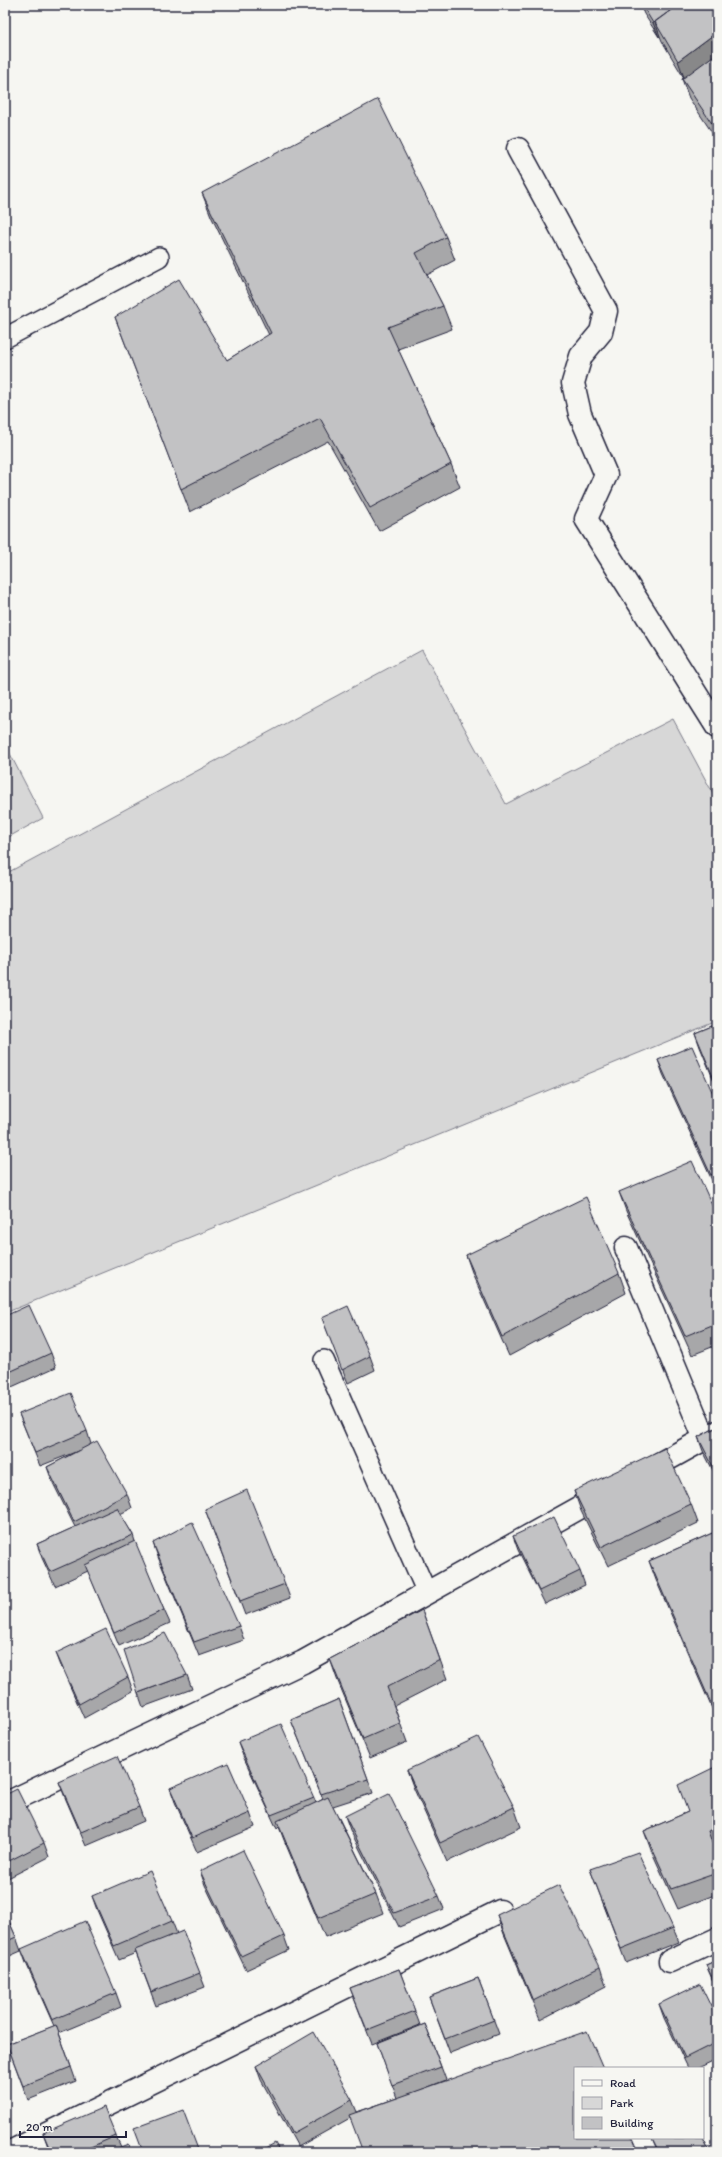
<svg xmlns="http://www.w3.org/2000/svg" width="722" height="2157" font-family="Itim,sans-serif">
<style>
.green{fill:#d7d7d7;stroke:#7c7c89}
.lines{fill:none;stroke-linecap:round;stroke-linejoin:round}
.lane-casing{stroke:#22223b;stroke-width:22}
.street-casing{stroke:#22223b;stroke-width:25}
.lane{stroke:#f6f6f2;stroke-width:19}
.street{stroke:#f6f6f2;stroke-width:22}
.wall{fill:#a7a7a9;stroke:#22223b}
.shaded-wall{fill:#888889;stroke:#22223b}
.building{fill:#c2c2c4;stroke:#22223b}
</style>
<rect width="100%" height="100%" fill="#f6f6f2"/>
<filter id="ink" filterUnits="userSpaceOnUse"><feTurbulence type="fractalNoise" baseFrequency=".025" numOctaves="2"/><feDisplacementMap in="SourceGraphic" scale="8" xChannelSelector="R" yChannelSelector="G"/><feConvolveMatrix kernelMatrix="1 2 1 2 8 2 1 2 1" color-interpolation-filters="sRGB"/></filter>
<g filter="url(#ink)">
<g class="green">
<polygon points="422,650 506,804 673,719 717,801 717,1021 5,1313 5,874"/>
<polygon points="5,744 43,818 5,839"/>
</g>
<g class="lines">
<defs>
<g id="lane">
<polyline points="5,338 159,257"/>
<polyline points="324,1360 427,1593"/>
</g>
<g id="street">
<polyline points="518,149 606,311 601,332 581,356 573,383 580,414 606,475 586,519 717,727"/>
<polyline points="626,1248 705,1439"/>
<polyline points="643,1473 717,1432"/>
<polyline points="5,1804 303,1662 606,1493"/>
<polyline points="670,1961 717,1939"/>
<polyline points="12,2151 500,1911"/>
</g>
</defs>
<use href="#lane" class="lane-casing"/>
<use href="#street" class="street-casing"/>
<use href="#lane" class="lane"/>
<use href="#street" class="street"/>
</g>
<g class="wall">
<polygon points="640,5 717,5 717,140 689,98 682,79 684,78 662,41 660,36 659,37 644,14"/>
<polygon points="202,193 446,237 455,260 427,275 443,306 452,329 398,349 451,464 460,487 379,531 328,441 190,512 115,317 227,360 269,335 211,216"/>
<polygon points="717,1024 717,1088 700,1047 695,1033"/>
<polygon points="658,1060 717,1103 717,1188 716,1189 663,1074"/>
<polygon points="619,1192 717,1216 717,1345 692,1355 626,1211"/>
<polygon points="466,1255 619,1273 626,1293 509,1356 473,1275"/>
<polygon points="5,1316 51,1353 56,1367 5,1390"/>
<polygon points="322,1318 370,1356 375,1370 348,1383"/>
<polygon points="19,1414 87,1431 91,1444 127,1494 132,1508 120,1514 133,1535 137,1548 164,1610 170,1623 119,1646 88,1571 55,1586 42,1558 37,1544 75,1527 52,1481 47,1467 78,1451 40,1466"/>
<polygon points="717,1427 717,1478 703,1451 698,1437"/>
<polygon points="574,1491 691,1504 698,1523 608,1566 581,1511"/>
<polygon points="205,1509 285,1584 290,1598 245,1615"/>
<polygon points="717,1531 717,1720 656,1580 649,1561"/>
<polygon points="513,1536 580,1571 585,1585 545,1604 518,1550"/>
<polygon points="153,1543 239,1626 244,1640 199,1656 158,1557"/>
<polygon points="422,1610 447,1679 394,1706 407,1742 370,1758 337,1679 330,1659"/>
<polygon points="56,1653 128,1677 133,1691 84,1718 61,1666"/>
<polygon points="187,1675 192,1689 143,1707 138,1693"/>
<polygon points="339,1699 373,1793 333,1806 376,1894 383,1913 325,1937 284,1840 279,1827 277,1829 243,1756 238,1742 314,1798 316,1803 323,1799 291,1720"/>
<polygon points="717,1766 717,1849 715,1850 717,1857 717,1894 678,1909 651,1850 644,1831 688,1812"/>
<polygon points="407,1770 514,1807 521,1827 447,1862 414,1789"/>
<polygon points="59,1782 139,1807 144,1821 86,1846 64,1795"/>
<polygon points="170,1788 250,1813 255,1827 197,1852 175,1802"/>
<polygon points="5,1795 44,1843 49,1857 8,1878 5,1871"/>
<polygon points="345,1816 439,1896 444,1909 399,1927 350,1830"/>
<polygon points="590,1869 673,1928 679,1942 626,1963"/>
<polygon points="200,1871 284,1936 289,1950 246,1970 205,1885"/>
<polygon points="92,1896 172,1921 177,1934 183,1931 205,1987 156,2006 136,1953 119,1960 97,1910"/>
<polygon points="5,1912 16,1937 21,1951 5,1958"/>
<polygon points="497,1915 600,1967 606,1986 540,2020 504,1934"/>
<polygon points="21,1949 116,1993 121,2007 59,2033 76,2081 28,2100 7,2044 54,2026 26,1963"/>
<polygon points="717,1960 717,1990 712,1979 706,1965"/>
<polygon points="399,1969 420,2025 372,2044 350,1988"/>
<polygon points="478,1978 499,2034 450,2053 429,1997"/>
<polygon points="659,2004 717,2019 717,2059 698,2068 688,2068 664,2018"/>
<polygon points="425,2024 446,2080 350,2118 298,2147 261,2080 256,2066 352,2100 357,2112 397,2098 377,2043"/>
<polygon points="43,2133 116,2136 121,2147 131,2152 50,2152"/>
<polygon points="652,2138 703,2138 710,2152 658,2152"/>
</g>
<g class="shaded-wall">
<polygon points="655,22 660,36 659,37 653,23"/>
<polygon points="717,32 717,57 685,80 678,61"/>
</g>
<g class="building">
<polygon points="642,5 678,5 653,23"/>
<polygon points="678,5 717,5 717,32 678,61 655,22"/>
<polygon points="717,53 717,131 682,79"/>
<polygon points="378,99 446,237 416,253 443,306 388,327 451,464 370,508 320,418 181,489 115,317 179,279 227,360 271,333 202,193"/>
<polygon points="717,1024 717,1086 695,1033"/>
<polygon points="692,1046 717,1103 717,1172 711,1175 658,1060"/>
<polygon points="692,1161 717,1216 717,1323 685,1336 619,1192"/>
<polygon points="717,1180 717,1186 715,1181"/>
<polygon points="586,1197 619,1273 502,1337 466,1255"/>
<polygon points="29,1305 51,1353 5,1374 5,1316"/>
<polygon points="348,1306 370,1356 342,1370 322,1318"/>
<polygon points="71,1393 87,1431 35,1453 19,1414"/>
<polygon points="717,1427 717,1474 698,1437"/>
<polygon points="97,1441 127,1494 74,1522 47,1467"/>
<polygon points="665,1448 691,1504 601,1547 574,1491"/>
<polygon points="247,1490 285,1584 240,1601 205,1509"/>
<polygon points="117,1508 133,1535 50,1572 37,1544"/>
<polygon points="554,1517 580,1571 539,1591 513,1536"/>
<polygon points="192,1522 239,1626 194,1642 153,1543"/>
<polygon points="717,1531 717,1717 649,1561"/>
<polygon points="135,1541 164,1610 114,1633 85,1565"/>
<polygon points="422,1610 440,1660 387,1687 400,1723 363,1739 330,1659"/>
<polygon points="106,1629 128,1677 79,1704 56,1653"/>
<polygon points="165,1633 187,1675 138,1693 124,1650"/>
<polygon points="339,1699 368,1779 321,1794 291,1720"/>
<polygon points="281,1724 314,1798 271,1815 238,1742"/>
<polygon points="478,1737 514,1807 440,1843 407,1770"/>
<polygon points="117,1756 139,1807 81,1832 59,1782"/>
<polygon points="228,1763 250,1813 192,1838 170,1788"/>
<polygon points="717,1766 717,1827 708,1831 717,1857 717,1873 671,1889 644,1831 688,1812 678,1785"/>
<polygon points="17,1789 44,1843 5,1863 5,1795"/>
<polygon points="389,1794 439,1896 394,1913 345,1816"/>
<polygon points="328,1797 376,1894 318,1918 277,1821"/>
<polygon points="243,1850 284,1936 241,1956 200,1871"/>
<polygon points="638,1852 673,1928 621,1949 590,1869"/>
<polygon points="150,1871 172,1921 114,1946 92,1896"/>
<polygon points="559,1885 600,1967 533,2001 497,1915"/>
<polygon points="5,1912 16,1937 5,1942"/>
<polygon points="85,1921 116,1993 52,2020 21,1949"/>
<polygon points="183,1931 200,1973 151,1992 135,1950"/>
<polygon points="717,1960 717,1987 706,1965"/>
<polygon points="399,1969 415,2011 367,2030 350,1988"/>
<polygon points="478,1978 494,2020 445,2039 429,1997"/>
<polygon points="700,1984 717,2019 717,2042 685,2058 659,2004"/>
<polygon points="425,2024 441,2067 392,2085 377,2043"/>
<polygon points="56,2025 71,2067 23,2086 7,2044"/>
<polygon points="587,2031 603,2068 575,2068 575,2138 633,2138 639,2152 363,2152 349,2115"/>
<polygon points="314,2032 352,2100 293,2133 256,2066"/>
<polygon points="104,2107 116,2136 79,2152 51,2152 43,2133"/>
<polygon points="183,2110 199,2152 143,2152 134,2128"/>
<polygon points="652,2138 703,2138 710,2152 659,2152"/>
<polygon points="275,2143 280,2152 259,2152"/>
<polygon points="128,2144 131,2152 108,2152"/>
</g>
</g>
<rect width="722" height="2157" fill="none" stroke="#f6f6f2" stroke-width="20"/>
<rect x="10" y="10" width="702" height="2137" fill="none" stroke="#22223b" stroke-width="1.5" filter="url(#ink)"/>
<rect x="574" y="2067" width="130" height="72" fill="#f6f6f2" stroke="#a1a1a9"/>
<rect x="582" y="2080" width="20" height="6" fill="#f6f6f2" stroke="#a1a1a9"/>
<text x="610" y="2087" font-size="12" fill="#22223b">Road</text>
<rect x="582" y="2097" width="20" height="12" fill="#d7d7d7" stroke="#a1a1a9"/>
<text x="610" y="2107" font-size="12" fill="#22223b">Park</text>
<rect x="582" y="2117" width="20" height="12" fill="#c2c2c4" stroke="#a1a1a9"/>
<text x="610" y="2127" font-size="12" fill="#22223b">Building</text>
<path d="M20 2131v6h106v-6" fill="none" stroke="#22223b" stroke-width="2"/>
<text x="26" y="2131" font-size="12" fill="#22223b" stroke="#f6f6f2" stroke-width="3" paint-order="stroke">20 m</text>
</svg>
